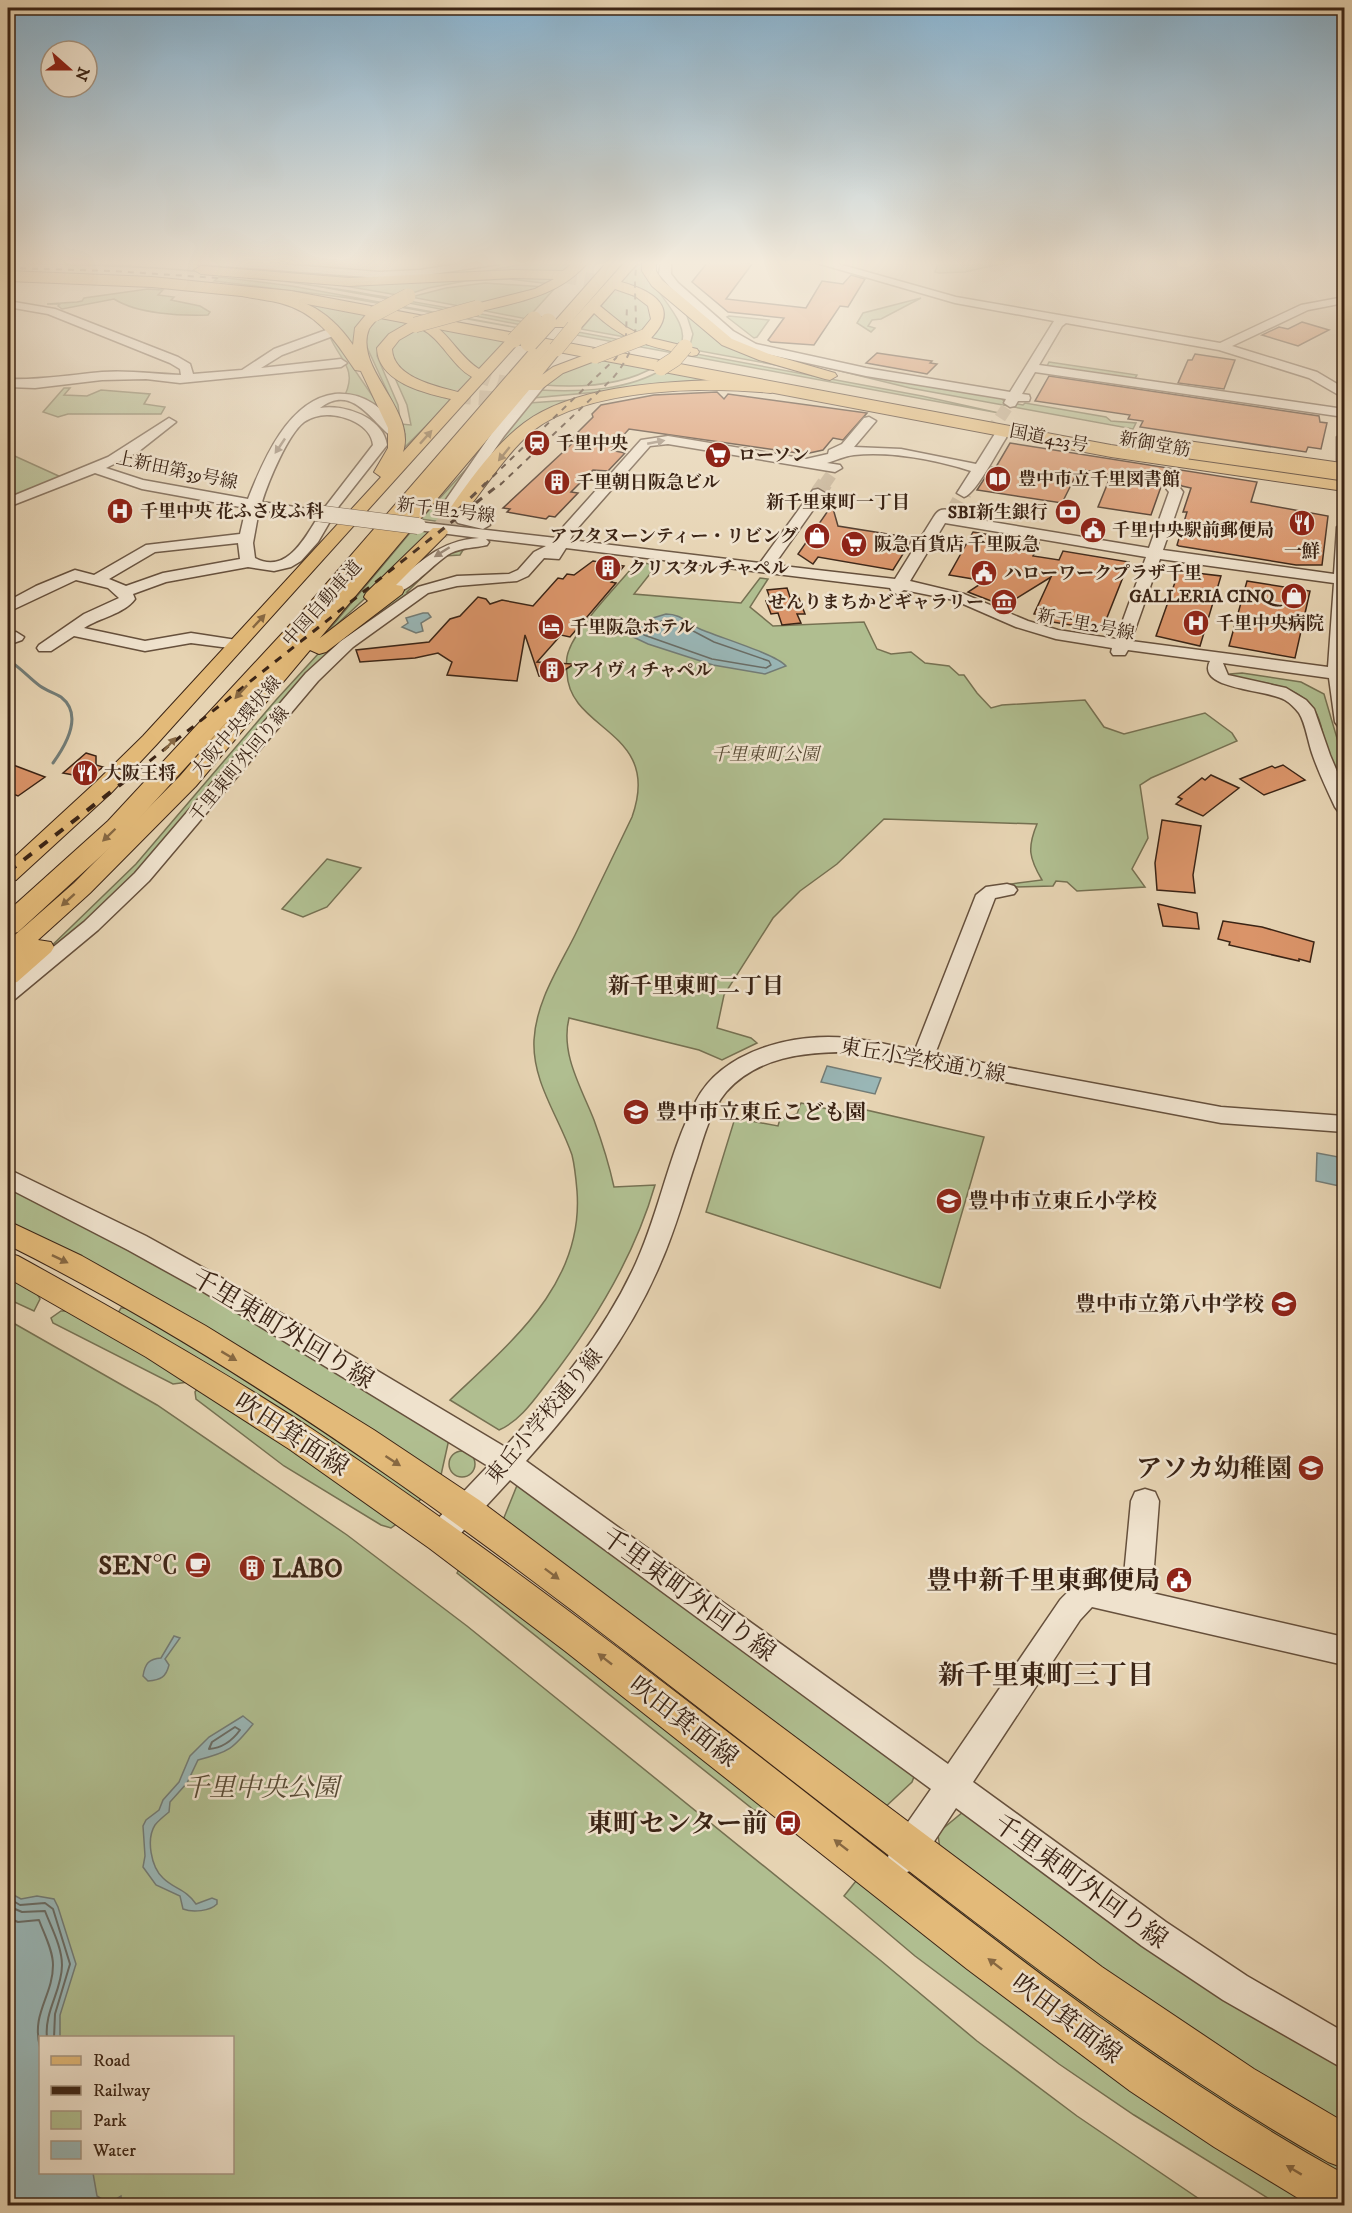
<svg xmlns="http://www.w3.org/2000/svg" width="1352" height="2213" font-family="'IM FELL DW Pica','Noto Serif JP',serif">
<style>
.green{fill:#b0be90;stroke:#767152;stroke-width:1.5;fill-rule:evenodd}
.water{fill:#99b6b6;stroke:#737c76;stroke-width:1.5}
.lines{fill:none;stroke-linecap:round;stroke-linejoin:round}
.shore-far1{stroke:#6a6d66;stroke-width:1.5}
.shore{stroke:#6a6d66;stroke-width:2}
.stream{stroke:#737c76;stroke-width:3}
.building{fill:#da9469;stroke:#3b2415;stroke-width:1.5}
.minor-tunnel-far1{stroke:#c4b093;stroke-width:12;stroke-dasharray:12 6;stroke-linecap:butt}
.minor-tunnel{stroke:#c4b093;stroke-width:16;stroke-dasharray:16 8;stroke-linecap:butt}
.major-tunnel-far1{stroke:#c4b093;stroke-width:15;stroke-dasharray:15 8;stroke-linecap:butt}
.major-tunnel{stroke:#c4b093;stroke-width:19;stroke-dasharray:19 10;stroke-linecap:butt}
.minor-casing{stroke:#66503c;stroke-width:3}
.major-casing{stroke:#3b2415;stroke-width:2}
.highway-casing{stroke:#3b2415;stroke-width:2}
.minor{fill:#efe2cd;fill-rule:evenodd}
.major{fill:#e3ba79;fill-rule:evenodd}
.highway{fill:#e3ba79;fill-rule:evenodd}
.rail-far2{stroke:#3b2415;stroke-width:2;stroke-dasharray:6 6;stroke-linecap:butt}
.rail-far1{stroke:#3b2415;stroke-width:3;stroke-dasharray:8 8;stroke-linecap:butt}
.rail{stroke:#3b2415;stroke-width:4;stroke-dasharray:10 10;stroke-linecap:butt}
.minor-bridge-casing{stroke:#66503c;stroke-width:17;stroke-linecap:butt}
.major-bridge-casing{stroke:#3b2415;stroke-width:16;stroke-linecap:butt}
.highway-bridge-casing{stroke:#3b2415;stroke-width:19;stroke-linecap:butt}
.minor-bridge{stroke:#efe2cd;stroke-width:16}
.major-bridge{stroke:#e3ba79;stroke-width:15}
.highway-bridge{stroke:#e3ba79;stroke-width:17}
.oneway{fill:#876842}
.oneway2{fill:#958371}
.labels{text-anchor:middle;stroke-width:5;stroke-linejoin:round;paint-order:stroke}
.far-street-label{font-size:18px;fill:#3b2415;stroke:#efe2cd}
.far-poi-label{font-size:18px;font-weight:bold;fill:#3b2415;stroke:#efe2cd;text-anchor:start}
.far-neighbourhood-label{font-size:18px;font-weight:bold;fill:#3b2415;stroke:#efe2cd}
.far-park-label{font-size:18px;font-style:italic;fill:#584a34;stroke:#efe2cd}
.street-label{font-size:21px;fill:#3b2415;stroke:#efe2cd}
.poi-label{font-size:21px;font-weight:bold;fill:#3b2415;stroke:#efe2cd;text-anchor:start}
.neighbourhood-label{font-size:22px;font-weight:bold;fill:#3b2415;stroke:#efe2cd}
.near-street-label{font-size:26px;fill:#3b2415;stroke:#efe2cd}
.near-poi-label{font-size:26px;font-weight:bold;fill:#3b2415;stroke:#efe2cd;text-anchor:end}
.near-park-label{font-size:26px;font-style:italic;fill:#584a34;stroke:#efe2cd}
.near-neighbourhood-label{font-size:27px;font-weight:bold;fill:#3b2415;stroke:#efe2cd}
</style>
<rect width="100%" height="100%" fill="#e6d3b2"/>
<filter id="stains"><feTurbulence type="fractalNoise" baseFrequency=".00333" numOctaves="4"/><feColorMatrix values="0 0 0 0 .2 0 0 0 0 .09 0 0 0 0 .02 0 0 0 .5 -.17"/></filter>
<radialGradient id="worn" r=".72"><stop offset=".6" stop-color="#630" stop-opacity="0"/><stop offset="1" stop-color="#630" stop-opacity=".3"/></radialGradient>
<g class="green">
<polygon points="539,261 575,261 564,273 482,272"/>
<path d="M 641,261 L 643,261 C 647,289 694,321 680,347 L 647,338 C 658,331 667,323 663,308 L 620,283 Z"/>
<polygon points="939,261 1013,261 965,272 939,273 935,272"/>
<path d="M 8,263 C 31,258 76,264 102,265 C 245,270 384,296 524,322 L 522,325 C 438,309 355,291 271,279 C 184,267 95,265 8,263 Z"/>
<polygon points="219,277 292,286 519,328 349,298 214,281"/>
<polygon points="476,277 560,277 551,284 509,279 465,281 428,288 403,296 328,283"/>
<polygon points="485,283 546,287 470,308 411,297 446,288"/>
<polygon points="617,287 648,304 654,320 638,335 620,323 601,306"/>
<polygon points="555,288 527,319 481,310 524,301"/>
<path d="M 148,289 L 163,290 L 158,295 L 174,297 L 171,300 L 200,306 L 210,312 L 208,315 C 180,316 138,314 114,299 L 62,309 L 58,306 L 60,304 L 47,304 L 77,302 L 82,301 L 84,298 Z"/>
<path d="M 276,296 L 371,312 C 356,324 352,335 356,353 L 335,326 Z"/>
<polygon points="921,298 881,319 872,320 868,326 875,328 871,332 857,323 863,313"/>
<polygon points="596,312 625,337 581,329"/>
<polygon points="687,316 687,315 792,368 689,349 693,334"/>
<polygon points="375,317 413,323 378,350 377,356 398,405 400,419 366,345 365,335"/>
<polygon points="727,317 729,316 769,320 757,337 754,338"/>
<polygon points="430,323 509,338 479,371 470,365"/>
<path d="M 420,325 C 440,341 452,363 474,376 L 458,394 L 411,378 L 389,358 L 393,343 Z"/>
<polygon points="578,332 922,396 999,413 576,335"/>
<path d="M 331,339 L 335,341 L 382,410 L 345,395 C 357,369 341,361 331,339 Z"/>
<path d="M 601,356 L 656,366 C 623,386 581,388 543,385 L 558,375 Z"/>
<polygon points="791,359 1001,398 1005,402 1023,405 1025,403 1106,417 1111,421 1136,423 1133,429 910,388"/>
<polygon points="1049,362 1137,375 1134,380 1047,366"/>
<path d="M 665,368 L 742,383 L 674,385 L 532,398 L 539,390 C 581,392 628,391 665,368 Z"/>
<polygon points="395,378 454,398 403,449 401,424 411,425 407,405"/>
<polygon points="64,388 70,388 64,395 87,396 101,390 150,394 144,404 165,407 161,414 68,414 58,417 43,412"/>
<polygon points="585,399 552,411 458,498 529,403"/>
<polygon points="8,453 61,477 18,495 8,494"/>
<polygon points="476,458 458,521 455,524 421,519"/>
<polygon points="414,528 435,531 412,555 322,638"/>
<polygon points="466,545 460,555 444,556 407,592 412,593 359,629 173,836 81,928 40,957 136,864 276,700 318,654 442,554"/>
<path d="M 637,562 L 657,565 L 634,594 L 741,603 L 760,578 L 768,579 L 750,607 L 773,626 L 864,622 L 877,649 L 891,654 L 911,652 L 925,663 L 949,666 L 959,675 L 964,675 L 977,693 L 991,708 L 1002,705 L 1085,700 L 1104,727 L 1124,734 L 1205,713 L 1232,733 L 1237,741 L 1151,778 L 1140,785 L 1148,838 L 1132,869 L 1145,887 L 1077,891 L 1067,882 L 1056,881 L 1053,886 L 1013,887 L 1011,884 L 1042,880 C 1029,858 1027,848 1037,824 L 884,819 L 837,864 L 800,891 L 773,918 L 724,995 L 717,1028 L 751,1038 L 757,1043 L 722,1060 L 699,1050 L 569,1018 C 560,1054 582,1089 594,1120 C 602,1142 609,1164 614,1187 L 655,1185 C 634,1258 594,1323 548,1382 C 534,1400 520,1421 499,1430 L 450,1400 C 511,1342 584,1284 577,1191 C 576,1179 575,1167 572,1155 C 559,1117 532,1082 534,1040 C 536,1002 558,969 575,935 C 594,896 613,856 632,817 C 663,730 569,732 567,673 C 566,665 566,657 569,650 C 578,625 619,584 637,562 Z"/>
<path d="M 1242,673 L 1301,682 L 1324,694 L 1344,762 L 1344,790 C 1337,774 1331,759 1325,742 C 1322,732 1321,720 1315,711 C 1299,684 1258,681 1230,678 L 1230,674 Z"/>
<polygon points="327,859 361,868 327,907 303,917 282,909"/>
<polygon points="801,1103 864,1117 866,1110 984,1137 940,1288 706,1212 735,1118 778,1126 780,1119 797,1114"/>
<polygon points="8,1186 94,1228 205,1289 449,1439 441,1475 58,1248 8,1222"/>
<polygon points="8,1276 36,1292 40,1299 34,1311 8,1299"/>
<polygon points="121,1308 128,1308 268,1393 423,1497 417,1503 118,1313"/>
<polygon points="61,1311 75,1311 189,1382 173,1384 53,1323 51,1318"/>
<path d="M 8,1320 L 157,1405 L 347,1535 L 467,1626 L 880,1960 L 977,2041 L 1077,2116 L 1208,2205 L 8,2205 ZM 40,2038 L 232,2038 L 232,2172 L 40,2172 Z"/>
<polygon points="199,1386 398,1523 391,1528 381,1525 284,1466 196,1399 195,1392"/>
<circle cx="462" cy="1464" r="13"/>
<polygon points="518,1483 915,1774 912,1782 882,1810 501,1525"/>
<polygon points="461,1566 770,1809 763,1812 754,1810 457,1573"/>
<polygon points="963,1812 1325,2056 1344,2067 1344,2130 1229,2062 940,1849 938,1835 940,1831"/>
<polygon points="860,1876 1317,2205 1279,2205 1134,2115 1059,2064 915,1956 844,1896"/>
<polygon points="923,1878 1299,2138 1344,2164 1344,2181 1296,2154 1144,2057 919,1882"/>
</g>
<g class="water">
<polygon points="423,613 428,613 431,617 421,623 423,631 416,633 402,627 408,623 406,618"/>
<path d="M 666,614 C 681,614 687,623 700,629 C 718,637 776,654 786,666 L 765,674 L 713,665 L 648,644 L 629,635 L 653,618 Z"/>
<polygon points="827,1066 881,1078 875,1094 821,1082"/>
<polygon points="1317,1153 1344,1158 1344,1187 1316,1181"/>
<path d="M 174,1636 L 180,1638 L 165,1659 L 169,1665 C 166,1677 161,1680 148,1681 L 143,1676 C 145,1663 149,1659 161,1658 Z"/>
<path d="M 243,1716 L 253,1724 C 233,1749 229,1752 198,1760 L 187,1783 L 170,1802 L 169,1812 C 164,1816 159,1820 155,1825 C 146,1839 151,1867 163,1878 C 174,1889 186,1889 196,1904 L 212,1898 L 217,1900 L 217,1904 C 210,1911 193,1913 183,1909 L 180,1896 L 156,1885 L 143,1867 L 145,1856 L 143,1826 L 146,1820 L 159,1810 L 163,1800 L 179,1782 L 190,1756 L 209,1737 Z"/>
<polygon points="8,1892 21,1899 37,1896 54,1899 58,1907 76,1964 60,2015 60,2037 40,2038 40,2172 93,2173 97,2196 105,2201 111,2199 113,2201 121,2196 122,2205 8,2205"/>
</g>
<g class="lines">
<polygon class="shore-far1" points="666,620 678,623 714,642 769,661 771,665 766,668 712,659 644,635 644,631 655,623"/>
<g class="shore">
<path d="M 235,1727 L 240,1730 C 232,1741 223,1748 209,1749 L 212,1742 Z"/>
<polyline points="8,1898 20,1905 45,1903 53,1909 70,1964 55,2014 54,2038"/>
<path d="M 8,1906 L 22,1912 L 45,1911 C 51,1927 62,1947 62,1965 C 62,1991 44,2011 47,2038"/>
<path d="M 8,1918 L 18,1922 L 39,1920 C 44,1934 53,1950 53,1965 C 53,1996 31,2013 40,2047"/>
</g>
<path class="stream" d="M 8,660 C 20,667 29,678 40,686 C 47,691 55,693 61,697 C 84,715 66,745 53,763"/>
</g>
<g class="building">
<polygon points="728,261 752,264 726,299 806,308 822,281 843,284 851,275 865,279 848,307 840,306 814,345 771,342 768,340 784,318 728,312 692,282 707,263"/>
<polygon points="1302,322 1329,330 1298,346 1262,335 1279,327 1288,329"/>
<polygon points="877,353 932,361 930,363 937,364 927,374 866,363"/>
<polygon points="1195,354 1235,360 1224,389 1178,383 1188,360 1192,360"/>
<polygon points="1049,376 1319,416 1320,422 1327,423 1321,449 1308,447 1306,452 1140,427 1143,421 1128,419 1130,415 1035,401"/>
<polygon points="717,392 724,399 728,394 867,413 843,440 833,438 823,450 805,454 629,429 610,450 625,453 608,471 593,470 571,492 578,493 555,517 549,516 546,519 507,512 510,509 503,508 577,439 572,438 593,417 592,414 601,405 654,395"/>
<polygon points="1010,443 1257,482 1251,502 1328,516 1322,565 1296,565 1179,546 1177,545 1187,512 1183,512 1191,488 1182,486 1177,482 1162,484 1151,515 1098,507 1111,475 1079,469 1062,503 977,490 992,467 996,467"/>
<polygon points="832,505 838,526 913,538 893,570 818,557 813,564 798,554"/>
<polygon points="973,532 1039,543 1033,556 1059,560 1063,551 1129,562 1104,625 1090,628 1046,621 1048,616 1034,614 1051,577 1004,606 968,592 985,581 949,575"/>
<polygon points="593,561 624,566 611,582 616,583 570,637 561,635 537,662 574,664 554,677 539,676 525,635 517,681 447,675 452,662 438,653 415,658 360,662 356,650 429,642 450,619 460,616 478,597 486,599 490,604 502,600 533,606 558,578 563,579 567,574 574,575"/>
<polygon points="1179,571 1221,576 1200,646 1156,636"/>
<polygon points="1247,581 1310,591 1295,658 1229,646"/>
<polygon points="787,588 790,597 798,596 805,614 797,614 801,623 782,625 778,613 771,614 766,601 771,601 767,590"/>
<polygon points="86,753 96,756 96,765 103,767 89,778 63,773"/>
<polygon points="8,763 45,777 18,796 8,792"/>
<polygon points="1283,765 1305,780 1264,795 1240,779 1272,766 1275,768"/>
<polygon points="1211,775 1239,788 1203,816 1176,804 1182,799 1178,797 1202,778 1205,780"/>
<polygon points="1162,820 1201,826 1193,875 1195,893 1157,890 1155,863"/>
<polygon points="1158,904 1197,913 1199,929 1163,926"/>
<polygon points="1223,921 1262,927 1314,942 1310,962 1299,959 1299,961 1229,945 1230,942 1218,939"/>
<polygon points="246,1559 264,1561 259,1576 241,1574"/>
</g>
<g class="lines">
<g class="minor-tunnel-far1">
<polyline points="990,433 1010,403"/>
<polyline points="824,485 833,472"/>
</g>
<g class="minor-tunnel">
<polyline points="818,493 825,483"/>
<polyline points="952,515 964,493"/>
</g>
<g class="major-tunnel-far1">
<polyline points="562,275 620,286"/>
<polyline points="476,374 498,382 531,388"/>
<polyline points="456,396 523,401"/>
</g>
<polyline class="major-tunnel" points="439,532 460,507"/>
<defs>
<g id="minor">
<polygon points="193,261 242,261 379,272 420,270 477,261 504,261 499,264 420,276 379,278 198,264"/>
<polygon points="661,261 671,261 671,274 678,283 733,331 756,344 866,368 1010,392 1054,321 955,303 810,261 828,261 956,297 1220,343 1301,305 1344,297 1344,303 1308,310 1232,346 1317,372 1344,388 1344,398 1309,378 1219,350 1066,323 1062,326 1039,365 1344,409 1344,417 1035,372 1022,394 1029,395 1030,398 1029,401 1018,401 1015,406 1010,407 1004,403 1006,399 866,376 748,350 725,337 670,287 659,274"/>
<path d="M 8,301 L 55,309 L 178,357 L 190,364 L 193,374 L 242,370 L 274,349 L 329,329 L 335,333 L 333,336 L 282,355 L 261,368 L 341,359 L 347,363 L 341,367 L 180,383 L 146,379 L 102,380 L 35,388 L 8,387 L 8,379 C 40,380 70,375 102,372 C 129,370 154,374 181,375 L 180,369 L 170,363 L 48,314 L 8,307 Z"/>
<polygon points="545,374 551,378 504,436 459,501 459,508 468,517 488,522 490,525 483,529 458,523 445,509 445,501 494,430 541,375"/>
<path d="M 335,394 C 368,392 384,411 404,434 L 402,437 L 392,437 C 371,421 352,383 320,408 C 344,404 383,417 387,445 L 339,506 L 318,542 L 301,561 L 291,567 L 274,571 L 248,567 L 166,582 L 133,594 L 135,599 C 124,614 99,618 84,628 L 145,641 L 191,633 L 243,641 L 245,644 L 243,647 L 237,649 L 191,643 L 145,651 L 74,636 L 51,651 L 39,651 L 37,648 L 39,645 L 84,614 L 119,598 L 108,588 L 76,580 L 8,612 L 8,601 L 36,586 L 70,572 L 75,570 L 94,575 L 146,545 L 240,534 L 246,508 L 142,489 L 95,473 L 8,507 L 8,498 L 108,457 L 169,418 L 176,422 L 138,452 L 106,468 L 143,480 L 248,499 C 263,461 288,400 335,394 ZM 327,415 C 345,415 371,425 373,445 L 322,511 L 262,502 C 268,482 288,434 304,422 C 310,418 319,415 327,415 ZM 259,510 L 316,517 L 318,517 C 305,538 286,575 255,558 L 253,543 ZM 238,543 L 240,559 L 163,573 L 126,586 L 109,579 L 155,552 Z"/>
<path d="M 869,417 L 876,421 L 854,447 L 901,449 L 976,464 L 996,432 L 1001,431 L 1008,435 C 999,448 976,494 964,497 L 957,493 L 971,471 C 936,460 891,451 854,455 C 845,456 836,460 827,463 L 840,465 L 842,468 L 835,472 L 668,444 L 650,446 L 575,531 L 570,540 L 760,563 L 813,490 L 818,489 L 825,493 L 774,565 L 895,579 L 933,518 C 937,511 941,508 949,510 L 950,515 L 1149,548 L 1169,492 L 1165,487 L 1172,483 L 1177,484 L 1183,492 L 1163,550 L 1334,574 L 1337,527 L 1344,523 L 1344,727 L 1338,726 L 1335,722 L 1329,678 L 1223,663 L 1228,675 L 1286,688 L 1306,700 L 1314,709 L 1330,755 L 1344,788 L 1344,812 L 1338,811 L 1335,807 C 1327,790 1319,773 1313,756 C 1308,743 1306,724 1299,713 C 1295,708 1290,703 1285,700 C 1267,689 1195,690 1210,661 L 1128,650 L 1125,655 L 1113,655 L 1111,652 L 1112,648 L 1056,639 L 1016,627 L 954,600 L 904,590 L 897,594 L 892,592 L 890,588 L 566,548 L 559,559 L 544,558 L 528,576 L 517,581 L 457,586 L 428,593 L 353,647 L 318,681 L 149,881 L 98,930 L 15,999 L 8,1001 L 8,984 L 84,922 L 135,873 L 306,673 L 341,641 L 418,587 L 457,576 L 509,574 L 518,570 L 534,552 L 546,546 L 486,539 L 489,542 L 487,545 C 475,548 463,547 451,553 C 434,562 406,597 390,593 L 387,590 L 390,587 C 418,564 440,540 479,538 L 418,530 L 413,529 L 411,526 L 413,523 L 418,522 L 556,538 L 564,526 L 641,440 L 668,436 L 806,459 L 828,454 L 829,450 L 842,444 L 864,418 ZM 945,523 L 1146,557 L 1116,639 L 1058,630 L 1028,621 L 964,594 L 910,581 ZM 1160,559 L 1334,583 L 1328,667 L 1131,641 Z"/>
<polygon points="1344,433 1344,482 1337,478 1337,437"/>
<polygon points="16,632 24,637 22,640 8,645 8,635"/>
<path d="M 1007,884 L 1014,886 L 1017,890 L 1014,894 L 995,898 L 935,1054 L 1221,1107 L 1344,1116 L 1344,1132 L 1221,1123 L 848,1052 C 804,1052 757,1057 726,1092 C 711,1110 704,1135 697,1158 C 685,1193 676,1228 661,1262 C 630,1336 579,1402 526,1461 L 948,1764 L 1060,1600 C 1085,1574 1089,1578 1123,1586 L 1131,1501 L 1135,1492 L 1145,1489 L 1155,1492 L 1159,1501 L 1152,1593 L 1344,1637 L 1344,1665 L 1092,1607 L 1080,1620 L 973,1782 L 1166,1922 L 1247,1976 L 1344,2032 L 1344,2069 L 1223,2000 L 1142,1946 L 956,1808 L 916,1869 L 904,1873 L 892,1869 L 888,1857 L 892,1845 L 931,1789 L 510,1480 L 451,1544 L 441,1548 L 431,1544 L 427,1535 L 431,1526 L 488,1466 L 202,1291 L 128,1250 L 8,1188 L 8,1169 L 146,1236 L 220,1277 L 505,1447 C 555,1392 605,1332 636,1263 C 660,1210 669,1152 696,1101 C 722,1050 796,1032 848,1038 C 870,1040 893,1046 915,1050 L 976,895 L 986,887 Z"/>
</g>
<g id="major">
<path d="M 575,261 L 589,261 C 561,296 518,302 477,312 L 472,311 L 470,308 L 472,305 L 535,289 L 554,279 L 513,278 L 349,286 L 201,274 L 194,270 L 201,266 L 349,278 L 513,270 L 563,271 Z"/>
<path d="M 626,261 L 639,261 L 621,282 C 651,290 682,307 651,338 L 697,349 L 699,352 L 697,355 L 692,356 C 652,346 625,343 594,313 L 579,330 L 569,330 L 567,327 L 569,324 ZM 615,289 L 635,296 L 648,306 L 651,319 L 639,334 L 626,327 L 600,306 Z"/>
<polygon points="642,261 656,261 656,271 662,280 732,339 769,354 835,373 837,376 830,380 825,379 759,360 722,345 652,286 642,271"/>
<path d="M 248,289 C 295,296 325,304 353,345 L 355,328 L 369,311 L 379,311 L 381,314 C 378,319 372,324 369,329 C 353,368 417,410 403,452 L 451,399 C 424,393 378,382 377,348 L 389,334 L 408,323 L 395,320 L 393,317 L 395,314 C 402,312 407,314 414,316 C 448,325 453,352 479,369 L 509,337 L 514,336 L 521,340 L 157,744 L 112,792 L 16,880 L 8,882 L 8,863 L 96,782 L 143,736 L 381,477 L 374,472 L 388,448 L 388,428 L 361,371 L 355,370 C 334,339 318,313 280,303 C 268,300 255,299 243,296 L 241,293 ZM 420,328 C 442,339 451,365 472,377 L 458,392 C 435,386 393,377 392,349 L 399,340 Z"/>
<polygon points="556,345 563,349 542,375 553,367 590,353 595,352 602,356 600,359 563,373 540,390 529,390 320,638 368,601 364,597 366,593 433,528 445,528 448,532 445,536 396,585 402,586 404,590 402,594 326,652 319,654 310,650 196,786 90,893 38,940 51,942 54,947 51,952 17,982 8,984 8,963 10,961 8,962 8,941 74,883 180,776 551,346"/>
<path d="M 715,380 L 771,383 L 779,388 L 771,393 C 705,386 589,388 534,430 C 507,452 488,484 466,511 L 454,511 L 451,507 C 471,478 496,444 524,423 C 572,387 656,382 715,380 Z"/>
<path d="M 8,1221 L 82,1256 L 206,1326 L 374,1430 L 479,1500 L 1102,1967 L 1254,2069 L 1344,2122 L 1344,2168 L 1328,2162 C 1159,2066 1006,1946 852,1827 C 582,1618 315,1399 8,1245 Z"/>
<path d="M 8,1253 L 18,1256 C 118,1311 217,1367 312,1429 C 454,1523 590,1626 725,1730 C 927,1885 1122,2051 1344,2174 L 1344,2206 L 1311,2206 L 1214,2147 L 1130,2091 L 967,1969 L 565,1651 L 429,1548 L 289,1449 L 146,1357 L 8,1278 Z"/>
</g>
<g id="highway">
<polygon points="608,261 624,261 567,327 555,327 553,324 555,321"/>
<polygon points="8,271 152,277 291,291 1111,445 1344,479 1344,491 1111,457 548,350 317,623 126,833 18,932 8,935 8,911 108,821 301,613 532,347 291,301 152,287 8,281"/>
</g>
</defs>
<use href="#minor" class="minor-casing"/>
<use href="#major" class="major-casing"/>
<use href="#highway" class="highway-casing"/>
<use href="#minor" class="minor"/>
<use href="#major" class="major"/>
<use href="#highway" class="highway"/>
<g class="rail-far2">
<polyline points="8,268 113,271 218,278"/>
<polyline points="484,485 616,358 626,336 627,305"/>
<path d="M 500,485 L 613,378 C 650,333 629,312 637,261"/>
</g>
<g class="rail-far1">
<polyline points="459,509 486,483"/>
<polyline points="137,771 501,483"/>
</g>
<polyline class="rail" points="8,872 139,770"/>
<defs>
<polyline id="minor-bridge" points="316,513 418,526"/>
<g id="major-bridge">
<polyline points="374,314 408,296"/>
<polyline points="415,325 477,308"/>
<polyline points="514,340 534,319"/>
<polyline points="556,349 574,327"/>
<polyline points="595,356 644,337"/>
<polyline points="661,368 675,359 685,347"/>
</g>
<g id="highway-bridge">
<polyline points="529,343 548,322"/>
<polyline points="1190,450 1344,472"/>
</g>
</defs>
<use href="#minor-bridge" class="minor-bridge-casing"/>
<use href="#major-bridge" class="major-bridge-casing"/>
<use href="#highway-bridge" class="highway-bridge-casing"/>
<use href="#minor-bridge" class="minor-bridge"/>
<use href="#major-bridge" class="major-bridge"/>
<use href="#highway-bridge" class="highway-bridge"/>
</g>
<defs><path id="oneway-solid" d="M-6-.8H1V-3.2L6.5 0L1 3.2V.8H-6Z" transform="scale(1.5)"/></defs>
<g class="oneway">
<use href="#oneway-solid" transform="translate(426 437) rotate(-48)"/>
<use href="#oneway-solid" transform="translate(504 454) rotate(129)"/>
<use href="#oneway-solid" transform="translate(259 621) rotate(-47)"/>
<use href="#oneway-solid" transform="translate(241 692) rotate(133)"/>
<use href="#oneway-solid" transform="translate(170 744) rotate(-48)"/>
<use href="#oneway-solid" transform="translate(109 835) rotate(136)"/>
<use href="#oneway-solid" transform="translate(68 900) rotate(138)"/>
<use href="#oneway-solid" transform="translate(60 1259) rotate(26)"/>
<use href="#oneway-solid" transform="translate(229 1356) rotate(31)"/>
<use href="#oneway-solid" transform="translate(393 1461) rotate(33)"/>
<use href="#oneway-solid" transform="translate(552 1574) rotate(37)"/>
<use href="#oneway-solid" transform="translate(605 1659) rotate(-142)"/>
<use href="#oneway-solid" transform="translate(841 1845) rotate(-142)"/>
<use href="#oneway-solid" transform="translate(995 1964) rotate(-142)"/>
<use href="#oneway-solid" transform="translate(1294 2170) rotate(-149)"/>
</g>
<g class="oneway2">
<use href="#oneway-solid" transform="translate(656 442) rotate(-11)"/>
<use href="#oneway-solid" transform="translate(280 446) rotate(124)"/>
<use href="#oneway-solid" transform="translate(442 552) rotate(148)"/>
</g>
<linearGradient id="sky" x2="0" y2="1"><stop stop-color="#88b5d4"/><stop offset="0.46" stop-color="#f4ebdc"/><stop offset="1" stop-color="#f4ebdc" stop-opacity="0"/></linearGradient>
<rect width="1352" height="571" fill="url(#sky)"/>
<defs>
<symbol id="station-disc" viewBox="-11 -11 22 22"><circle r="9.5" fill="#8f2418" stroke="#efe2cd"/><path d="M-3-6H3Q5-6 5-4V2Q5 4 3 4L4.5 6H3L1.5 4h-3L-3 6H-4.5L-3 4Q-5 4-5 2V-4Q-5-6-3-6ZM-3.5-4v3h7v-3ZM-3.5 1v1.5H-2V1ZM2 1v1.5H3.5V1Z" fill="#fff"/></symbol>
<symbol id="supermarket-disc" viewBox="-11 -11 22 22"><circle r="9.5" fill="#8f2418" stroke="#efe2cd"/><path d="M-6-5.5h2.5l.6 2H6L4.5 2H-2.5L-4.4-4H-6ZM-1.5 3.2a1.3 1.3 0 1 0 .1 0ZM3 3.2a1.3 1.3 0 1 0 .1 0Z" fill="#fff"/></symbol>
<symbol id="library-disc" viewBox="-11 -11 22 22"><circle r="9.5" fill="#8f2418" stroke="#efe2cd"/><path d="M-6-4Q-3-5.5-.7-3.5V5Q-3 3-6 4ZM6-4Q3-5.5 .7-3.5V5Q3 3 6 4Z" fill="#fff"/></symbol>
<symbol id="building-disc" viewBox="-11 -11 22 22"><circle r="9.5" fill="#8f2418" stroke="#efe2cd"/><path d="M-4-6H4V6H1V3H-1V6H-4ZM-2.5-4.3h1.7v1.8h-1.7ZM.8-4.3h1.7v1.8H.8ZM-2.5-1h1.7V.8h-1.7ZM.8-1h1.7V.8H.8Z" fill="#fff"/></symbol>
<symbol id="hospital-disc" viewBox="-11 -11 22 22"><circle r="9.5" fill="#8f2418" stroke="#efe2cd"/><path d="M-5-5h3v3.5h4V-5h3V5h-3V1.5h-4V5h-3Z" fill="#fff"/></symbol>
<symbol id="bank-disc" viewBox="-11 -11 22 22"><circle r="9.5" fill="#8f2418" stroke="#efe2cd"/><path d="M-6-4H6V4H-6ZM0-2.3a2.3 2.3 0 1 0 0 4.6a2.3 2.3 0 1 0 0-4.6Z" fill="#fff"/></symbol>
<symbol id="restaurant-disc" viewBox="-11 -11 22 22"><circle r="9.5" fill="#8f2418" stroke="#efe2cd"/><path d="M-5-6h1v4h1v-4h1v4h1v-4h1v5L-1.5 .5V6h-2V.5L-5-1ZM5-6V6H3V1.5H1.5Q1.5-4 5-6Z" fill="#fff"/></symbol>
<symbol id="civic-disc" viewBox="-11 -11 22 22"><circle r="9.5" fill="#8f2418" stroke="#efe2cd"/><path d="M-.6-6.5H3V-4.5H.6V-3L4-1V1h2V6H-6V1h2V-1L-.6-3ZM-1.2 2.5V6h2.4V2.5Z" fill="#fff"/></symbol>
<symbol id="shop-disc" viewBox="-11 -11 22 22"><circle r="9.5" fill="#8f2418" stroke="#efe2cd"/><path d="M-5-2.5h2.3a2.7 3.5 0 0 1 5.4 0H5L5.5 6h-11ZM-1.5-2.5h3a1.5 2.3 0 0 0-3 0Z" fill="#fff"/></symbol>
<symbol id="museum-disc" viewBox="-11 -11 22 22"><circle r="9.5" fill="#8f2418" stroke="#efe2cd"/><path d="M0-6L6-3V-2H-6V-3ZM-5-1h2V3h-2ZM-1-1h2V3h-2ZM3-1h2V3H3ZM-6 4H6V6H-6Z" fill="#fff"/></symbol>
<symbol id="hotel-disc" viewBox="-11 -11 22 22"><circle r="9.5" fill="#8f2418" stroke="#efe2cd"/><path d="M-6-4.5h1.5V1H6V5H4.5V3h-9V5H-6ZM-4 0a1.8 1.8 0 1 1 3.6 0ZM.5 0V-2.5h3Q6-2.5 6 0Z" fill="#fff"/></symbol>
<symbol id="school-disc" viewBox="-11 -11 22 22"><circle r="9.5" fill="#8f2418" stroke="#efe2cd"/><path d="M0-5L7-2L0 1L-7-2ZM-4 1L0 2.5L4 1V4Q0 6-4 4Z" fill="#fff"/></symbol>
<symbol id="cafe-disc" viewBox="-11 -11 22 22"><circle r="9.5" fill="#8f2418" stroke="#efe2cd"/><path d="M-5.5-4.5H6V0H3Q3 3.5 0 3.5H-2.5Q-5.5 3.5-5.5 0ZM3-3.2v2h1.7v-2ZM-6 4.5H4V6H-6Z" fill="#fff"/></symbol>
<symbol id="bus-disc" viewBox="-11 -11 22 22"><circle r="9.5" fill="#8f2418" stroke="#efe2cd"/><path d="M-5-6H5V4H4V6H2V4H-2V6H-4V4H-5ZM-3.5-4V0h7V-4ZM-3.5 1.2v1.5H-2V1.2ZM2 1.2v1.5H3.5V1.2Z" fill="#fff"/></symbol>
</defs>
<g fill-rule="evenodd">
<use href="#station-disc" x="522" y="428" width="30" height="30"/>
<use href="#supermarket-disc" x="703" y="440" width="30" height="30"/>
<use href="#library-disc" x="983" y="464" width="30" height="30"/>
<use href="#building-disc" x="542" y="467" width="30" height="30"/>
<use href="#hospital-disc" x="105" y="496" width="30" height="30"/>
<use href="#bank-disc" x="1053" y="497" width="30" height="30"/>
<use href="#restaurant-disc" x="1287" y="508" width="30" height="30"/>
<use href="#civic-disc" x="1078" y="515" width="30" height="30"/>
<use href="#shop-disc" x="802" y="521" width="30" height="30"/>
<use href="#supermarket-disc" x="839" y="529" width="30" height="30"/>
<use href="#building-disc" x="593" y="553" width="30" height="30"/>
<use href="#civic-disc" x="969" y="558" width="30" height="30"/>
<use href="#shop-disc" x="1279" y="581" width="30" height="30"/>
<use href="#museum-disc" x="989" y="587" width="30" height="30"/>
<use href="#hospital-disc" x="1181" y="608" width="30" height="30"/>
<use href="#hotel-disc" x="536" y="612" width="30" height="30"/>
<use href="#building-disc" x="537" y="655" width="30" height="30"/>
<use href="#restaurant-disc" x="70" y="758" width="30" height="30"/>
<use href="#school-disc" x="621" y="1097" width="30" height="30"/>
<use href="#school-disc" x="934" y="1186" width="30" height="30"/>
<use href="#school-disc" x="1269" y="1289" width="30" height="30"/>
<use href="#school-disc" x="1296" y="1453" width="30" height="30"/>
<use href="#cafe-disc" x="183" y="1550" width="30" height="30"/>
<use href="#building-disc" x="237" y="1553" width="30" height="30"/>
<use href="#civic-disc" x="1164" y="1565" width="30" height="30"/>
<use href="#bus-disc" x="773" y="1808" width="30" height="30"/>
</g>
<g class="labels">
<g class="far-street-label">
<text transform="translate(1049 438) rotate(11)" y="6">国道423号</text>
<text transform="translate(1155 444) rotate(10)" y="6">新御堂筋</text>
<text transform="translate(177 470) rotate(12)" y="6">上新田第39号線</text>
<text transform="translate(446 510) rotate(7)" y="6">新千里2号線</text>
<text transform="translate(322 603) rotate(-48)" y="6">中国自動車道</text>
<text transform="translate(1086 624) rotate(11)" y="6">新千里2号線</text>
<text transform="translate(236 726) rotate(-49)" y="6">大阪中央環状線</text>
<text transform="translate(239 764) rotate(-50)" y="6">千里東町外回り線</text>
</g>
<g class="far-poi-label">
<text x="556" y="449">千里中央</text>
<text x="738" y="461">ローソン</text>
<text x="1018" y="485">豊中市立千里図書館</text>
<text x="576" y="488">千里朝日阪急ビル</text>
<text x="140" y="517">千里中央 花ふさ皮ふ科</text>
<text x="1048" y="518" text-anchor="end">SBI新生銀行</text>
<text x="1112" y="536">千里中央駅前郵便局</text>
<text x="798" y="542" text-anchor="end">アフタヌーンティー・リビング</text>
<text x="874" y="550">阪急百貨店 千里阪急</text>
<text x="1302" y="557" text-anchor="middle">一鮮</text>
<text x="628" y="574">クリスタルチャペル</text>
<text x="1004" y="579">ハローワークプラザ千里</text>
<text x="1274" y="602" text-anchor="end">GALLERIA CINQ</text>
<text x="984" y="608" text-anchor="end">せんりまちかどギャラリー</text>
<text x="1216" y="629">千里中央病院</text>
<text x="570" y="633">千里阪急ホテル</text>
<text x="572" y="676">アイヴィチャペル</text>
<text x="104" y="779">大阪王将</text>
</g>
<g class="far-neighbourhood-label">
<text x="838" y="508">新千里東町一丁目</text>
</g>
<g class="far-park-label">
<text x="765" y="760">千里東町公園</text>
</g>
<g class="street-label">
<text transform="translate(923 1060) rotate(10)" y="7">東丘小学校通り線</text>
<text transform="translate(544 1416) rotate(-50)" y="7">東丘小学校通り線</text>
</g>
<g class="poi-label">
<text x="656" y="1119">豊中市立東丘こども園</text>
<text x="968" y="1208">豊中市立東丘小学校</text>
<text x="1264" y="1311" text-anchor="end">豊中市立第八中学校</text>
</g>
<g class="neighbourhood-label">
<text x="696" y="993">新千里東町二丁目</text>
</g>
<g class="near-street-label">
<text transform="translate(283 1328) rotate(31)" y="9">千里東町外回り線</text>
<text transform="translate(292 1434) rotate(33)" y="9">吹田箕面線</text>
<text transform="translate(689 1594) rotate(36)" y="9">千里東町外回り線</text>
<text transform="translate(684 1721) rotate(38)" y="9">吹田箕面線</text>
<text transform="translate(1081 1881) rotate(36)" y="9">千里東町外回り線</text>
<text transform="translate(1067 2018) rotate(37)" y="9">吹田箕面線</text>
</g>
<g class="near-poi-label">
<text x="1292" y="1477">アソカ幼稚園</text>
<text x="178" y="1574">SEN℃</text>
<text x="272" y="1577" text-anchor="start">LABO</text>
<text x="1160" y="1589">豊中新千里東郵便局</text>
<text x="768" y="1832">東町センター前</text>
</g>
<g class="near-park-label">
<text x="261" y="1796">千里中央公園</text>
</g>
<g class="near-neighbourhood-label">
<text x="1046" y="1684">新千里東町三丁目</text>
</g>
</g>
<rect width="1352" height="2213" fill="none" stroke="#e6d3b2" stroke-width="30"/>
<rect x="9" y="9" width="1334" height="2195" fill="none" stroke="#3b2415" stroke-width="3"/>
<rect x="15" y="15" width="1322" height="2183" fill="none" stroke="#3b2415" stroke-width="1.5"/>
<rect x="39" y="2036" width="195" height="138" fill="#efe2cd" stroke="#a79683" stroke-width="1.5"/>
<rect x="51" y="2056" width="30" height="9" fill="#e3ba79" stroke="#a79683" stroke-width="1.5"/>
<text x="93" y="2066" font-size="18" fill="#3b2415">Road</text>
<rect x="51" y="2086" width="30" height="9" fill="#3b2415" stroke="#a79683" stroke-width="1.5"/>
<text x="93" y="2096" font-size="18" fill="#3b2415">Railway</text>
<rect x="51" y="2111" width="30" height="18" fill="#b0be90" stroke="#a79683" stroke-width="1.5"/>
<text x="93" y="2126" font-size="18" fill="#3b2415">Park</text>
<rect x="51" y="2141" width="30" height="18" fill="#99b6b6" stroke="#a79683" stroke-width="1.5"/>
<text x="93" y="2156" font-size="18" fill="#3b2415">Water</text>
<g transform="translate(69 69) rotate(111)"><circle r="28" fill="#efe2cd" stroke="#a79683" stroke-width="1.5"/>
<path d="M0-4.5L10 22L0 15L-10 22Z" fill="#8f2418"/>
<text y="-9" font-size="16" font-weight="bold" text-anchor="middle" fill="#3b2415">N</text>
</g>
<rect width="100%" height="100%" filter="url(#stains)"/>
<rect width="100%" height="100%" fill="url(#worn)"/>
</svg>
